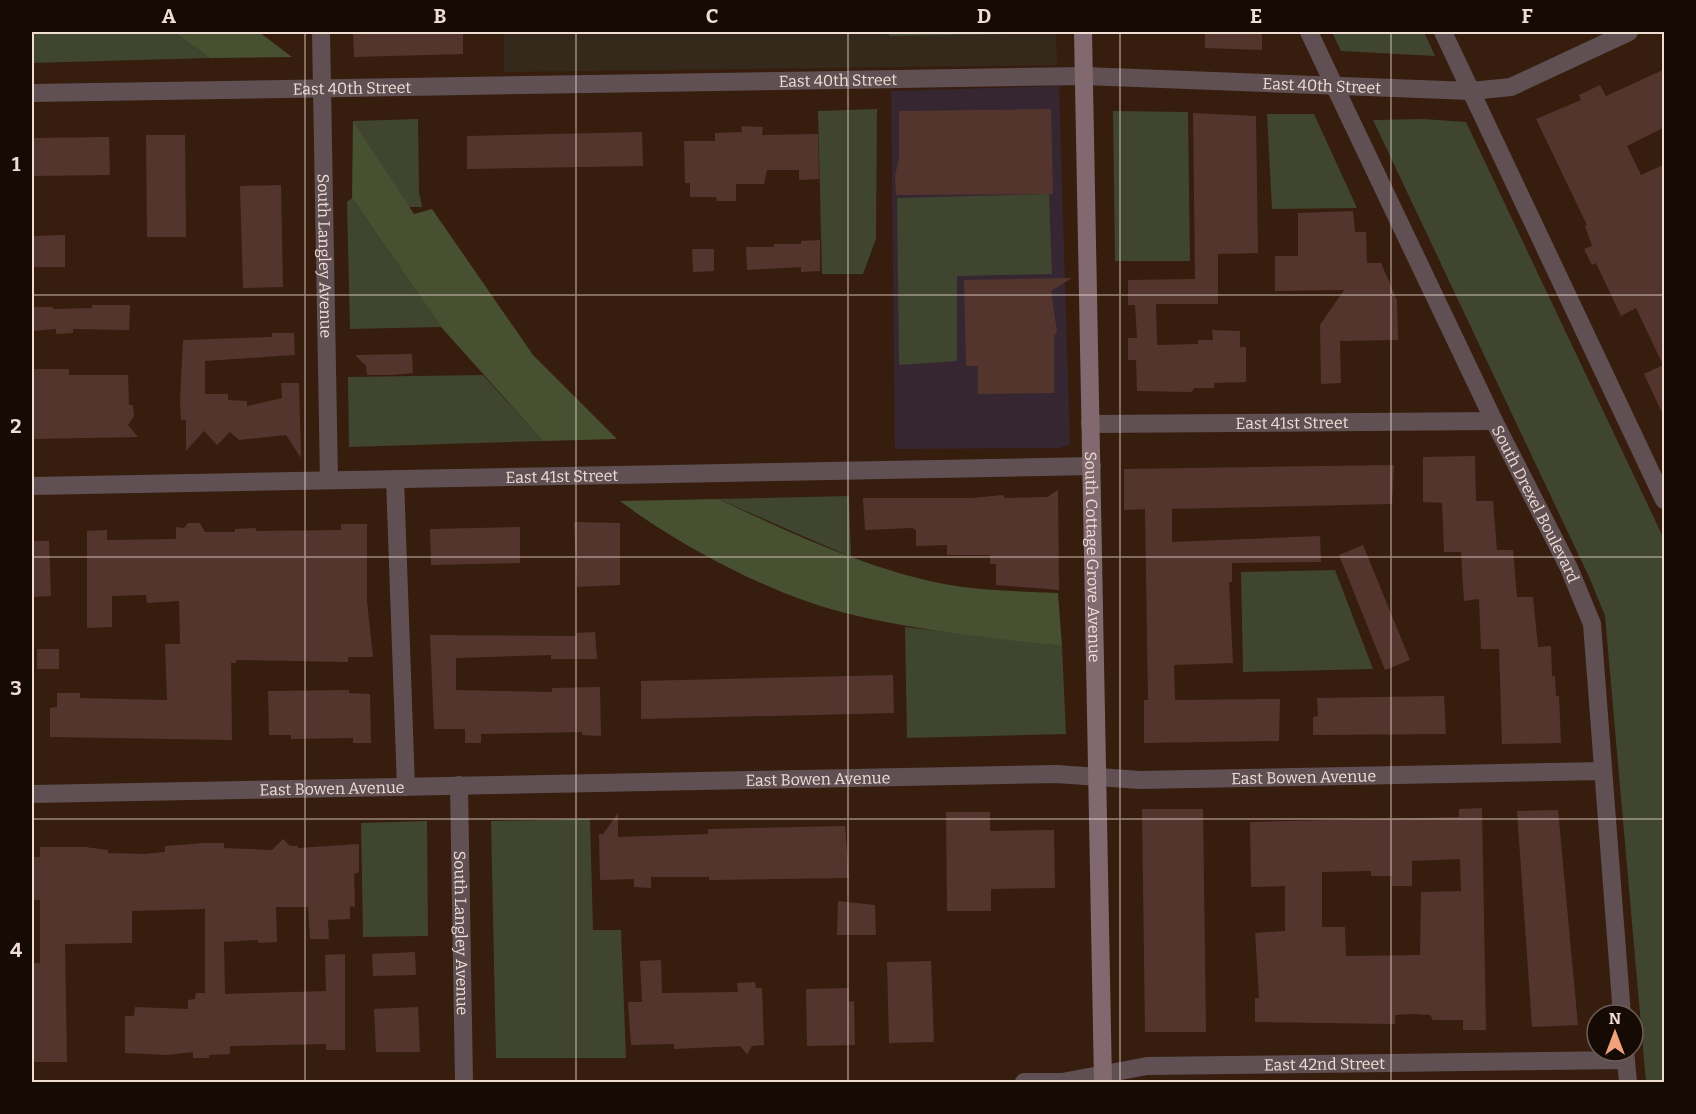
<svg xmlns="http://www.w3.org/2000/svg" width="1696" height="1114" font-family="Bitter,serif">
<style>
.commercial{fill:#362631}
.education{fill:#35291b}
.green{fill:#3f452e}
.forest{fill:#485032}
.building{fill:#54352e;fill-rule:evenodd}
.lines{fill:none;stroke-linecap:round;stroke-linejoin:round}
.minor{stroke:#605054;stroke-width:18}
.tertiary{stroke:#605054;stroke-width:18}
.secondary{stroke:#81696f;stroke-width:18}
.grid{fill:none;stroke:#efddd4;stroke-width:1.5;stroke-opacity:0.55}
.labels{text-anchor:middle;stroke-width:6;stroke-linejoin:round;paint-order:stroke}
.street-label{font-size:16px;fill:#efddd4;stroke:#160a05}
.neatline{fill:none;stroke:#efddd4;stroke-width:2}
.grid-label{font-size:20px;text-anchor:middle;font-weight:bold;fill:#efddd4}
</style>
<rect width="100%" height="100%" fill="#361d0e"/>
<polygon class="commercial" points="1059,86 1070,445 1059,448 895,449 891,91"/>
<polygon class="education" points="504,32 1056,32 1057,65 504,72"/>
<g class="green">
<polygon points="32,32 174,32 210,58 32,63"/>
<polygon points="889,32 1010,32 1010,34 889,36"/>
<polygon points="1332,32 1424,32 1435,56 1341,51"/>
<polygon points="877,109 876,239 863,274 822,274 818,111"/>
<polygon points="1113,111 1188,112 1190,261 1115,261"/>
<polygon points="1267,114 1314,114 1357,208 1272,209"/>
<polygon points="418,119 419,192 422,207 408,207 353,121"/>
<polygon points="1424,119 1466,122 1664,539 1664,1082 1646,1082 1605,616 1590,579 1373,120"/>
<polygon points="1049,194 1052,274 957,276 957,361 899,365 897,198"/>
<polygon points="352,198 441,327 350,329 347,202"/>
<polygon points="483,375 543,441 349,447 348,377"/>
<polygon points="849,496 851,557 718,499"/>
<polygon points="1335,570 1373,669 1243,672 1241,572"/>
<polygon points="905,627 1062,646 1066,734 907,738"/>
<polygon points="590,819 593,930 621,930 626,1058 496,1058 491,821"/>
<polygon points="427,821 428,936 363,937 361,823"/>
</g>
<g class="forest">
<polygon points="174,32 259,32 292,57 210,58"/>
<polygon points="353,121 414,214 432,209 533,355 617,439 543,441 441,327 352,198"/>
<path d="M 718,499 C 791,533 865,568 944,584 C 982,591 1021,591 1058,593 L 1062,646 C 990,638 919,631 849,614 C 774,596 681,547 620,501 Z"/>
</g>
<g class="building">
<polygon points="353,32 463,32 463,54 354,57"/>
<polygon points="1205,32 1262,32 1262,50 1205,48"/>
<polygon points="1665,69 1665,127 1627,146 1641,175 1665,164 1665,419 1644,374 1663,365 1636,308 1621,316 1596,263 1592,265 1584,249 1592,246 1585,226 1587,225 1536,119 1581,100 1579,95 1600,85 1606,96"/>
<polygon points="1051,109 1053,194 896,195 895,176 899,159 899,111"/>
<polygon points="1193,113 1256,116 1258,253 1218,254 1218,304 1156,304 1157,345 1198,344 1198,340 1213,340 1212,330 1240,331 1240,347 1246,347 1246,382 1214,383 1214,388 1195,388 1191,392 1137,391 1136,360 1128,360 1128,338 1137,338 1135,305 1128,305 1128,280 1195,279"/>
<polygon points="741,126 763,127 762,135 818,134 819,179 799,180 799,170 767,170 764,184 736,184 736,201 717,201 716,197 690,197 690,183 685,183 684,141 715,141 715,133 742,132"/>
<polygon points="642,132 643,166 467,169 467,136"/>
<polygon points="146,135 185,135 186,237 147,237"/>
<polygon points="109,137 110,175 32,176 32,138"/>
<polygon points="281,185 283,287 243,288 240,186"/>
<polygon points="1353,211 1355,232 1366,232 1367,263 1381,263 1397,300 1398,340 1340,341 1341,383 1321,384 1320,325 1344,290 1275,291 1275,256 1298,256 1298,213"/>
<polygon points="65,235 65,267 32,267 32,236"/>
<polygon points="820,240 820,271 801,272 801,267 747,270 746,247 774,247 774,244 801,244 801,241"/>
<polygon points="692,249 714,249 714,271 693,272"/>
<polygon points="1072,278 1051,291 1057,332 1054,336 1054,393 978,394 978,366 966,366 964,280"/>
<polygon points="92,305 130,305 129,330 73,329 73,333 56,334 56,329 32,331 32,307 53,307 53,309 92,308"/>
<polygon points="272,333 294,333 295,355 205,361 205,394 228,394 228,400 247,401 247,406 282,398 281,383 299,383 301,458 286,435 239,440 230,432 217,445 204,431 186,451 186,420 181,420 180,402 183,340 272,337"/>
<polygon points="412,354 413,373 393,375 367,375 366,366 355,355"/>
<polygon points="33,369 69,369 69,375 128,375 129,405 133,405 134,416 128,425 138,437 34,439"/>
<polygon points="1475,456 1476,501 1493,501 1497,550 1513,550 1517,597 1533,597 1538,647 1551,646 1552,676 1555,676 1556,696 1559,696 1561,743 1502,744 1499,649 1481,649 1479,599 1464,601 1461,552 1444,552 1442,503 1423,502 1423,457"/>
<polygon points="1394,465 1392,504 1172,509 1172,542 1320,536 1321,562 1232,563 1232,582 1229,582 1233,663 1174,665 1175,700 1280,699 1279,741 1144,743 1144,700 1148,700 1145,509 1124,510 1124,469"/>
<polygon points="1058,490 1059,590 996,585 996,564 990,564 990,555 947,555 947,545 916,546 916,530 912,528 865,530 863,498 971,498 1003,495 1005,498 1047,497"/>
<polygon points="574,522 620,523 620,585 577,587"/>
<polygon points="188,523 200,523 205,532 235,532 235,529 256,528 256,531 341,530 341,524 367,524 367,601 373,657 348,657 348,662 236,660 236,663 231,663 232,740 50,737 50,708 57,707 57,693 80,693 80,698 167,700 165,644 180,644 179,601 147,603 146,595 112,596 112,627 87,628 87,531 107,530 107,540 176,539 176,527 184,528"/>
<polygon points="520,527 520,563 431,565 430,529"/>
<polygon points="32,541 49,541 51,596 32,597"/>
<polygon points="1363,545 1410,660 1385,670 1339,555"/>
<polygon points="595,632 597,659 551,659 551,655 456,658 456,690 552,692 552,688 600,687 601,736 582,735 582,732 481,734 481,743 465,743 465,729 434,729 430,635 576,636 576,633"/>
<rect x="37" y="649" width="22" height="20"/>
<polygon points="893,675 894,713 641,719 641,681"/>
<polygon points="349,690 349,693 370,694 371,743 353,743 353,738 291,739 291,735 269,735 268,691"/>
<polygon points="1444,696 1446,734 1313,735 1313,717 1318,716 1317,698"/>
<path d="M 1482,808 L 1486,1030 L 1463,1030 L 1463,1020 L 1433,1020 L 1430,1015 L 1415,1014 L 1395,1015 L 1395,1024 L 1255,1022 L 1255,998 L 1259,998 L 1255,933 L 1285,931 L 1285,886 L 1251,887 L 1250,822 L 1459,817 L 1459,809 ZM 1460,859 L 1461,891 L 1421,892 L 1420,955 L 1346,956 L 1345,927 L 1322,927 L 1322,872 L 1371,871 L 1371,876 L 1392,876 L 1392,886 L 1412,886 L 1412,861 Z"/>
<polygon points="1142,809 1203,809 1206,1032 1145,1032"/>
<polygon points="1558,810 1578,1025 1532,1027 1517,811"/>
<polygon points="946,812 990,812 990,831 1054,830 1055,888 991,889 991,911 947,911"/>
<polygon points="618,813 618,837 708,834 708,829 845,826 849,878 709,880 709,877 651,877 651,888 634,887 634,879 600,880 599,834 603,834"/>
<polygon points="283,839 290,846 298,846 298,848 359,844 359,872 354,874 355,907 350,906 350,919 328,920 329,939 310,939 308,907 276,907 277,942 258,943 258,940 224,942 225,994 326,991 325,955 345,954 345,1050 326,1050 326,1044 230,1046 230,1054 209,1055 209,1058 193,1058 193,1052 167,1055 125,1053 125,1016 134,1016 135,1007 188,1009 188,1000 195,999 196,993 205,993 205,909 132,911 132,943 65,944 67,1062 32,1062 32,963 40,963 40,900 32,900 32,857 40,857 40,847 85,847 108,850 108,853 144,854 165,852 165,846 205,843 224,843 224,848 272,850"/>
<polygon points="838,901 875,905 876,935 837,935"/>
<polygon points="415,952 416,975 373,976 372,954"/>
<polygon points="661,960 662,993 738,992 737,983 755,982 756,988 762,988 764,1045 752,1046 747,1054 740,1046 674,1049 674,1044 631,1045 628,1002 642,1002 640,961"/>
<polygon points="931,961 934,1042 889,1043 887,962"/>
<polygon points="849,988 849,1002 854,1001 855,1045 807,1046 806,989"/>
<polygon points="418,1007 420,1052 376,1052 374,1009"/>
</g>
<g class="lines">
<g class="minor">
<path id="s1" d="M 321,32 L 329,480"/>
<polyline points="1309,32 1334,85"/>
<polyline points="1471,91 1511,87 1629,32"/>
<path id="s2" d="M 32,93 L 1084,76"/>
<path id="s3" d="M 1090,424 L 1494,421"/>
<polyline points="395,479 406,787"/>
<path id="s4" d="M 32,486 L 1092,466"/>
<path id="s5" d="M 459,785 L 464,1082"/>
<path id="s6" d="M 32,794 L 1057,774 L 1140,780 L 1603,771"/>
<path id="s7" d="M 1024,1082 L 1062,1082 L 1147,1066 L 1626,1060"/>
</g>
<g class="tertiary">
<polyline points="1443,32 1664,500"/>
<path id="s8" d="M 1084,76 L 1471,91"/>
<path id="s9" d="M 1334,85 L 1494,421 L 1569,568 L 1592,624 L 1622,1015"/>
<polyline points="1625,1051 1628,1082"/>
</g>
<path class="secondary" id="s10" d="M 1083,32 L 1103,1082"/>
</g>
<path class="grid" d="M 305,32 L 305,1082M 576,32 L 576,1082M 848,32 L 848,1082M 1120,32 L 1120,1082M 1391,32 L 1391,1082M 32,295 L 1664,295M 32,557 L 1664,557M 32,819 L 1664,819"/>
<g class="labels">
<g class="street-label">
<text dy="6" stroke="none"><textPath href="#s2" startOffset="806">East 40th Street</textPath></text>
<text dy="6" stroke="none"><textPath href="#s8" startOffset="238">East 40th Street</textPath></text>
<text dy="6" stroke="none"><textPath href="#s2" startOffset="320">East 40th Street</textPath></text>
<text dy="6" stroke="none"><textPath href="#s1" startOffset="224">South Langley Avenue</textPath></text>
<text dy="6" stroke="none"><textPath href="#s3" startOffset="202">East 41st Street</textPath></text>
<text dy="6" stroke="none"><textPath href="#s4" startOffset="530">East 41st Street</textPath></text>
<text dy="6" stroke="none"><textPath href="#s9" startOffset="465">South Drexel Boulevard</textPath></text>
<text dy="6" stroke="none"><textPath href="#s10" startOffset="525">South Cottage Grove Avenue</textPath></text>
<text dy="6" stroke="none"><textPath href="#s6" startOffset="1272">East Bowen Avenue</textPath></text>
<text dy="6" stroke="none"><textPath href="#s6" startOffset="786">East Bowen Avenue</textPath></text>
<text dy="6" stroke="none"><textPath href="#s6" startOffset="300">East Bowen Avenue</textPath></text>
<text dy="6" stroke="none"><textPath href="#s5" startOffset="148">South Langley Avenue</textPath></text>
<text dy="6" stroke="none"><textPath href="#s7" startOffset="302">East 42nd Street</textPath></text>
</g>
</g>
<rect width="1696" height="1114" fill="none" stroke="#160a05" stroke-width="66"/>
<g transform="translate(1615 1033)"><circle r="28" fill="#160a05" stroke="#6d5e58" stroke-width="1.5"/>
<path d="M0-4.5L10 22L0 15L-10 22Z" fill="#f1a17c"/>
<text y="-9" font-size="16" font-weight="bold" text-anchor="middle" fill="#efddd4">N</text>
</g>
<rect x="33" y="33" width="1630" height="1048" class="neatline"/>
<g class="grid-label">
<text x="169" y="23">A</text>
<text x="440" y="23">B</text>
<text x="712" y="23">C</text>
<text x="984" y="23">D</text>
<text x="1256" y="23">E</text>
<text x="1527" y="23">F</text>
<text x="16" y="171">1</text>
<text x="16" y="433">2</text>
<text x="16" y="695">3</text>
<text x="16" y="957">4</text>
</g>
</svg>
